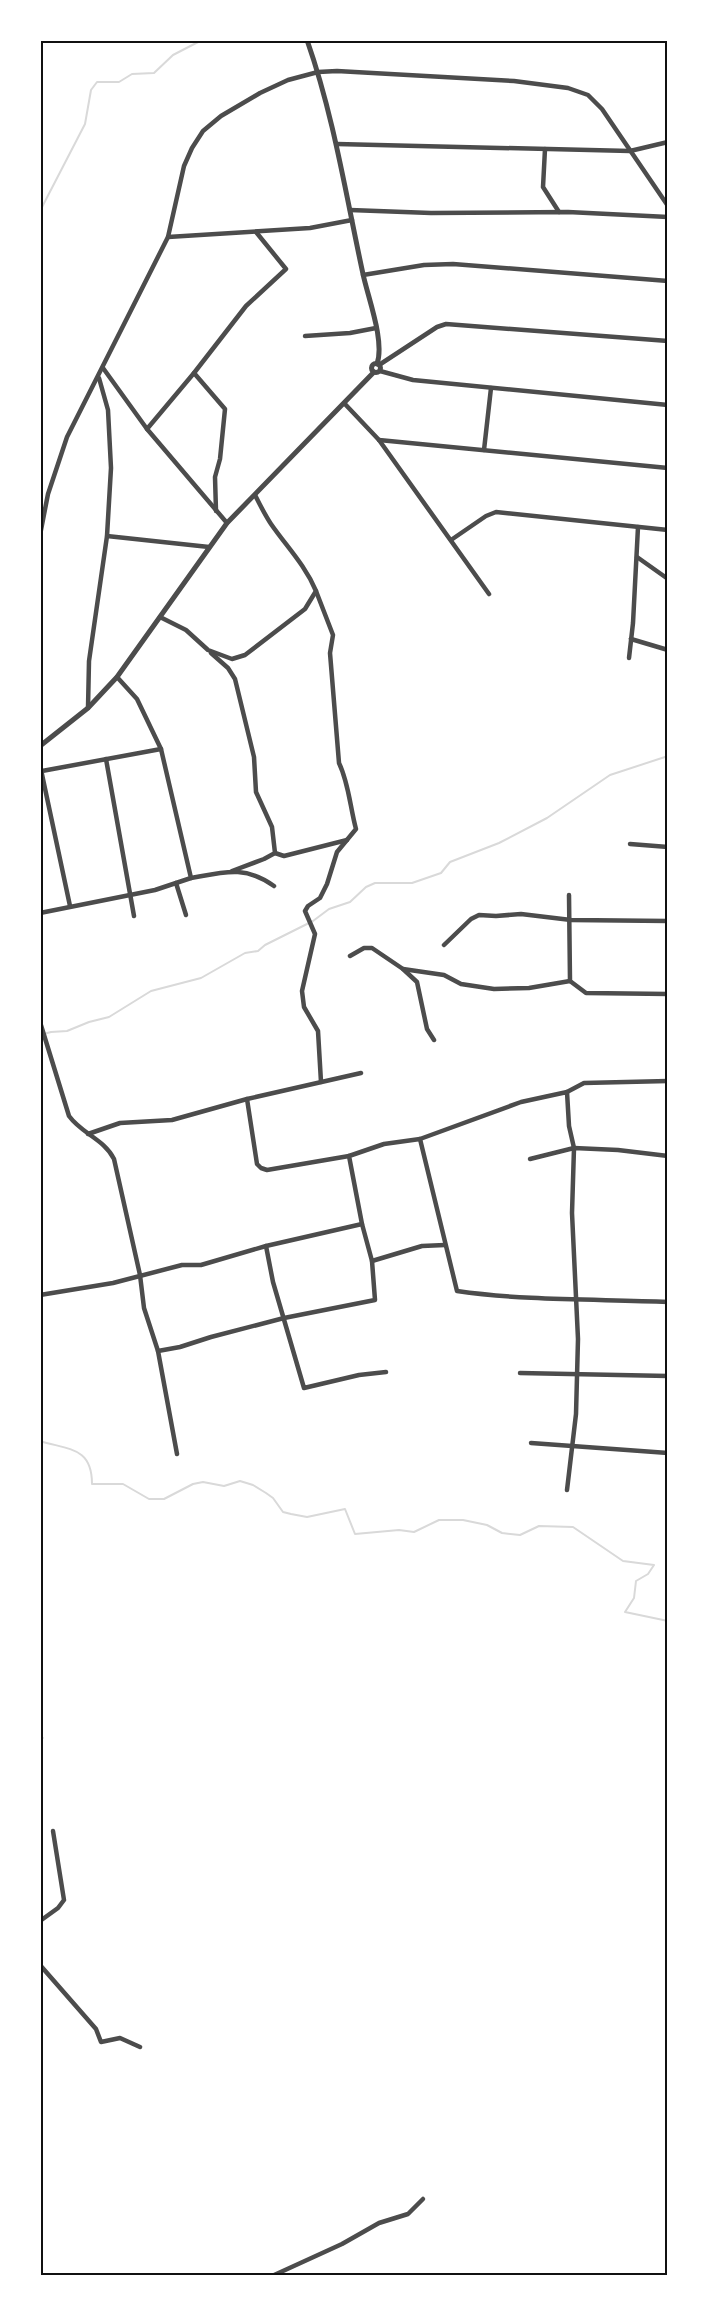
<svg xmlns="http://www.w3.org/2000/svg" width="708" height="2316" font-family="'Source Serif 4',serif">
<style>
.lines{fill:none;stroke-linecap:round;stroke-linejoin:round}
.stream{stroke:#d9d9d9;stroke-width:2}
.minor{stroke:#4c4c4c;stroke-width:4.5}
.tertiary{stroke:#4c4c4c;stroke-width:5}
.neatline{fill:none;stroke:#111;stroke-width:2}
</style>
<rect width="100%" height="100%" fill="#fff"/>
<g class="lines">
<g class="stream">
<polyline points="40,211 85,124 91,90 97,82 119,82 132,74 154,73 173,55 202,40"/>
<polyline points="40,1035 51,1032 67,1031 89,1022 109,1017 151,991 201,978 245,953 258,951 265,945 313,921 329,909 350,902 366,887 375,883 412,883 441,873 450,862 499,843 547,818 610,775 668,756"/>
<path d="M 40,1441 C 69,1450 92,1447 92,1484 L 123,1484 L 149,1499 L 164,1499 L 193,1484 L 203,1482 L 224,1486 L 240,1481 L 253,1485 L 266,1493 L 273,1498 L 283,1512 L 291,1514 L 307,1517 L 345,1509 L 355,1534 L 399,1530 L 414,1532 L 439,1520 L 463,1520 L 487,1525 L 502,1533 L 520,1535 L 539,1526 L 573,1527 L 623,1561 L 654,1565 L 648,1574 L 636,1581 L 634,1598 L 625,1612 L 668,1621"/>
</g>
<g class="minor">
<polyline points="337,144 630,151 668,142"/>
<polyline points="545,149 543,187 559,212"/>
<polyline points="350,210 431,213 568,212 668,217"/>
<polyline points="168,237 310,228 352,220"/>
<polyline points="363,275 424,265 453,264 668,281"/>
<polyline points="305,336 350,333 376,328"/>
<polyline points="379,365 437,327 446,324 668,341"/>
<polyline points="103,368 147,429 227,523"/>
<polyline points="380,371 413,380 668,405"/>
<polyline points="194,373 225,409 220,459 215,477 216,511"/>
<polyline points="344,403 379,440 489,594"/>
<polyline points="147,429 194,373 246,306 286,269 256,232"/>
<polyline points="379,440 668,468"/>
<polyline points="484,450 491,388"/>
<polyline points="40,535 48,494 67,437 168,237 184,166 192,148 203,131 221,116 260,93 288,80 318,72 337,71 514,81 568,88 588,95 602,109 668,206"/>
<polyline points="107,536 209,547"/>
<polyline points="451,540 486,516 496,512 668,530"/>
<polyline points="637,557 668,579"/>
<path d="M 316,591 L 333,635 L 330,653 L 339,763 C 349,784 350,807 356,829 L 337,852 L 327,884 L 320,898 L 308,906 L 305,911 L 315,934 L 302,991 L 304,1007 L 318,1031 L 321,1082"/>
<path d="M 160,617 L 186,630 L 208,650 L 232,659 L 245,655 L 305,609 L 316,591 C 305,565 287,547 271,524 C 265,515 260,505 255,495"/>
<polyline points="631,639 668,650"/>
<polyline points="211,653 228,668 235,679 254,757 256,792 272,827 275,853 264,859 232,871"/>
<polyline points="629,658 633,623 638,527"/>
<polyline points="88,708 89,661 107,536 111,468 108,410 99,378"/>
<polyline points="106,759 134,916"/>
<polyline points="40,765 70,906"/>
<polyline points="42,771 161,749"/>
<polyline points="630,844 668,847"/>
<polyline points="275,853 284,856 347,840"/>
<path d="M 191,878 C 224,872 245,865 274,886"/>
<polyline points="176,883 186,915"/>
<polyline points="569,895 570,981 586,993 668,994"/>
<polyline points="40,913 155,890 191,878 161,749 137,699 117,677"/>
<polyline points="444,945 471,919 479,915 496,916 521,914 571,920 668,921"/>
<polyline points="350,956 364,948 372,948 403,969 417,982 427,1029 434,1040"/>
<polyline points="403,969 444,975 461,984 494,989 529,988 570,981"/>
<path d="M 40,1022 L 69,1116 C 82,1134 104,1139 114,1159 L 140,1275 L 144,1308 L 158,1351 L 177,1454"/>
<polyline points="567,1092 584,1083 668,1081"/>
<polyline points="247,1099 257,1164 261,1168 267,1170 349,1156"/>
<polyline points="88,1134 120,1123 172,1120 247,1099 361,1073"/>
<path d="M 420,1139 L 457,1291 C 527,1301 597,1299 668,1302"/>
<polyline points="530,1159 574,1148 618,1150 668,1156"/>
<polyline points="266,1246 273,1282 304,1388 359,1375 386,1372"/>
<polyline points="372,1261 422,1246 445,1245"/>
<polyline points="40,1295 113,1283 182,1265 201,1265 266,1246 362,1224"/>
<polyline points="158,1351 180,1347 211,1337 284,1318 375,1300 372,1261 362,1224 349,1156 384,1144 420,1139 521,1102 567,1092 569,1126 574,1148 572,1213 578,1339 576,1414 567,1490"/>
<polyline points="520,1373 668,1376"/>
<polyline points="531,1443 668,1453"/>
<polyline points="40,1739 41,1738"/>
<polyline points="40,1921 58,1908 64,1900 53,1831"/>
<polyline points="40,1965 96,2029 101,2042 120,2038 140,2047"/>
<polyline points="272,2276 342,2244 379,2223 408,2214 423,2199"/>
</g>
<g class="tertiary">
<path d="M 307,40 C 334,117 346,196 363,274 C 368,298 385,341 377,364"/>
<circle cx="376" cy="368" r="4.5"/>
<polyline points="40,746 88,708 117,677 227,523 374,372"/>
</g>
</g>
<rect width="708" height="2316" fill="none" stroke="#ffffff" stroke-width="84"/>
<rect x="42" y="42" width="624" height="2232" class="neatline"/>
</svg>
